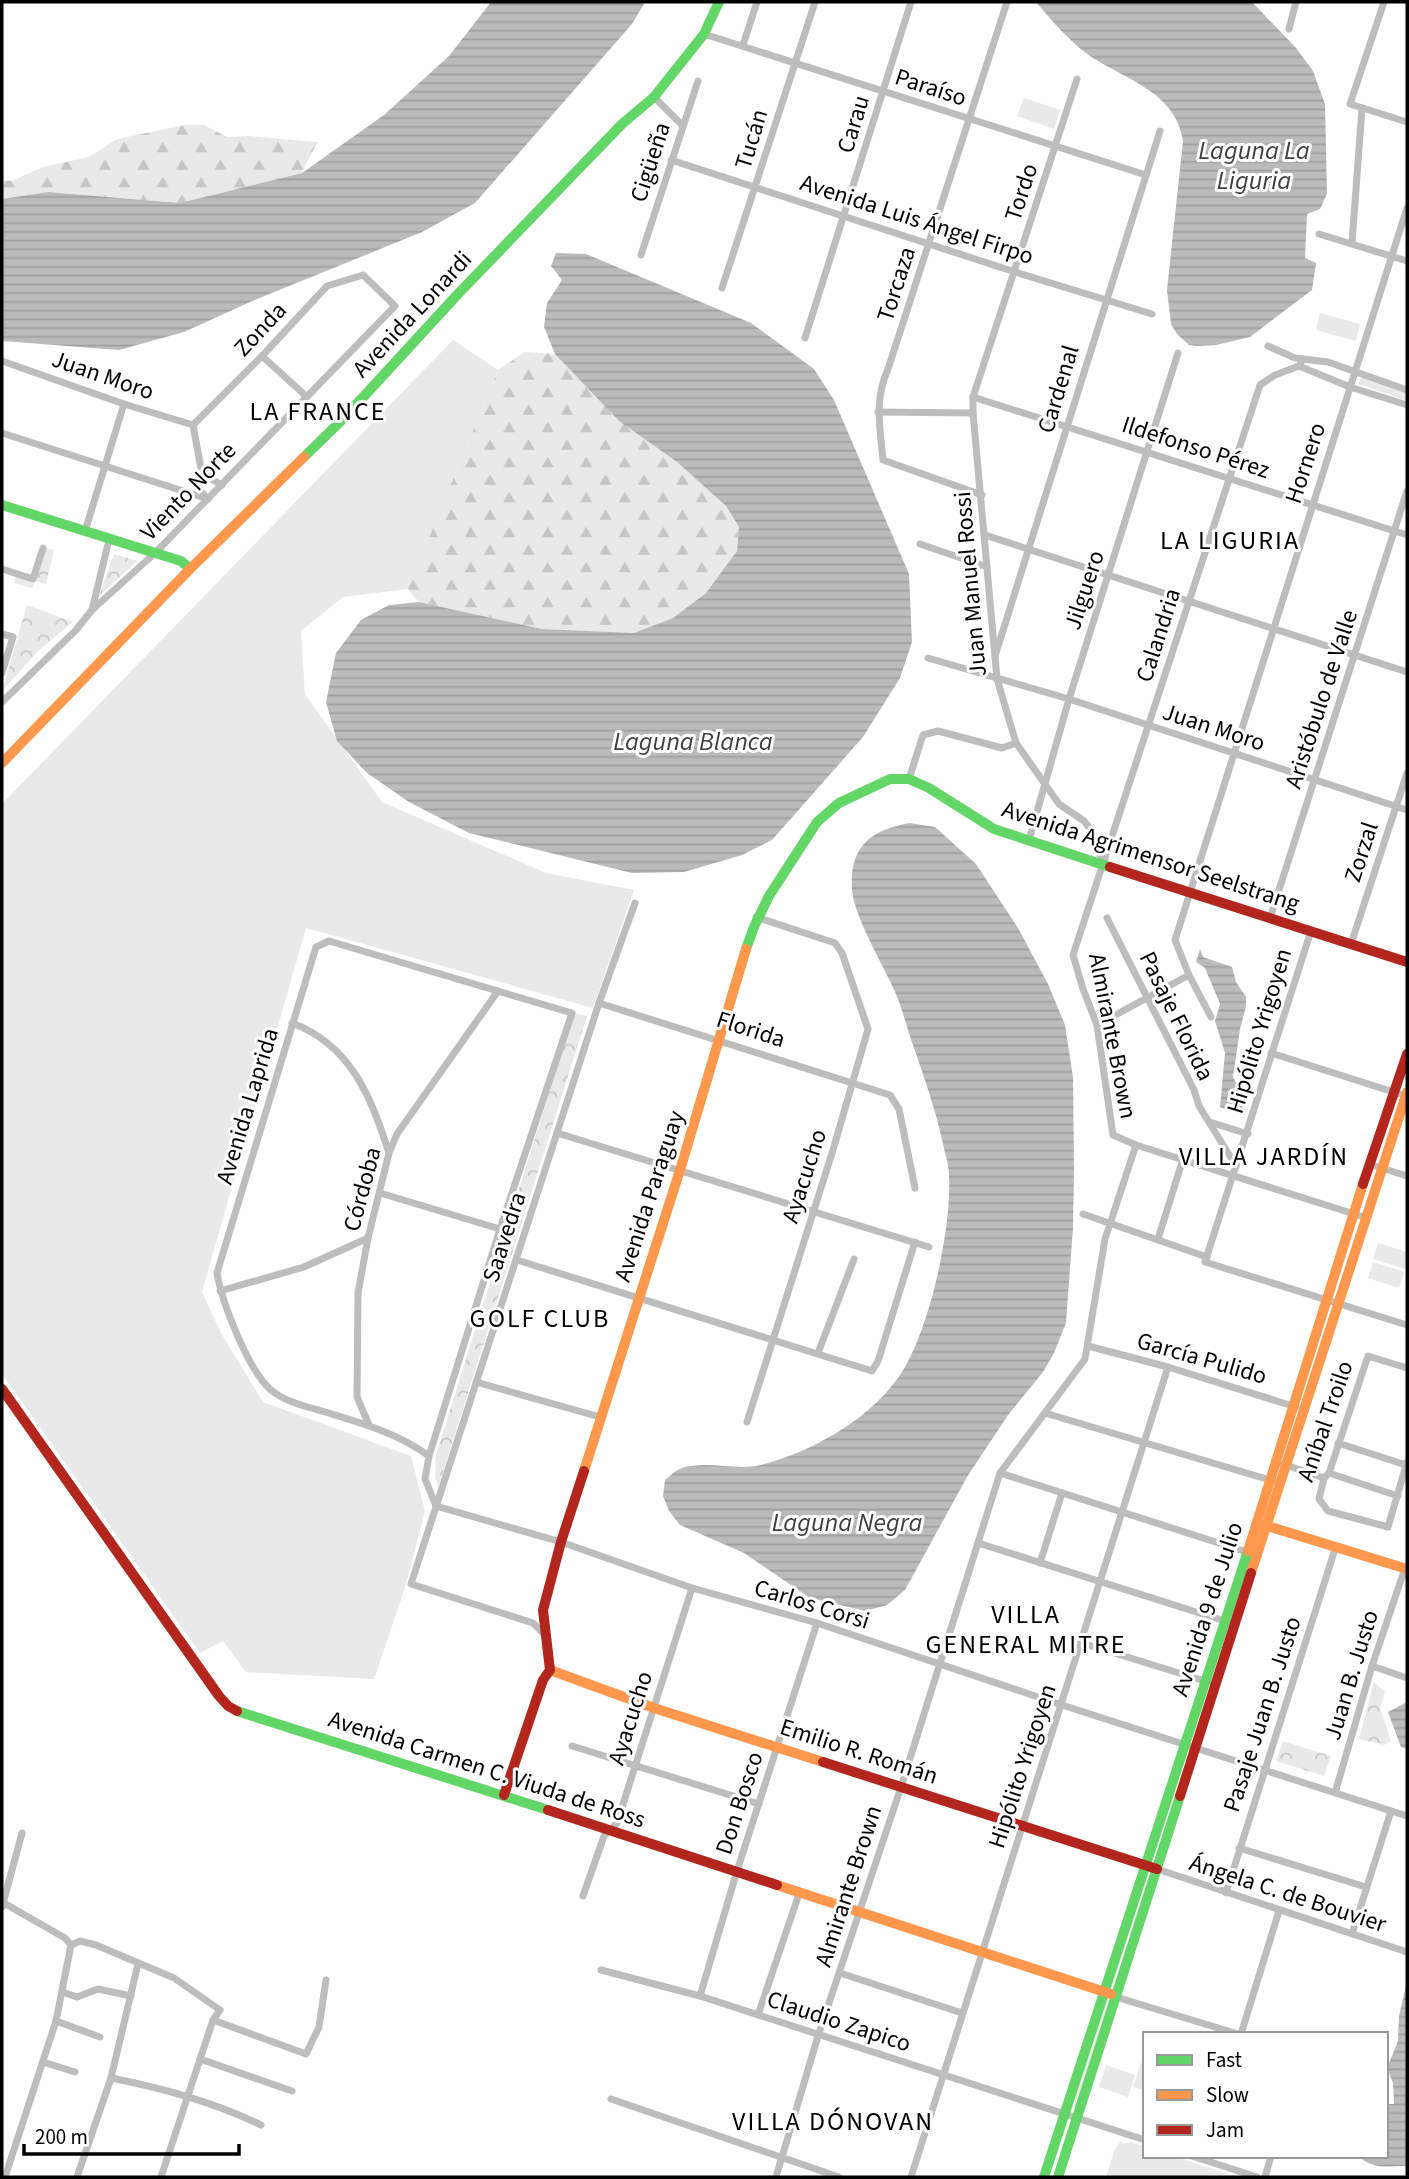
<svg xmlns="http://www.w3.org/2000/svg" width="1409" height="2179" font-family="'Source Sans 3',sans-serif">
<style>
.grass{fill:#e9e9e9}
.forest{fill:url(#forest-firs)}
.park{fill:url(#park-crowns)}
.water{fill:url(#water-rules)}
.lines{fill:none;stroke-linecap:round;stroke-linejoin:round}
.street{stroke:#bdbdbd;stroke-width:7}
.fast{stroke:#63d668;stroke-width:10}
.slow{stroke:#ff974d;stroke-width:10}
.jam{stroke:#b3261e;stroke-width:10}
.labels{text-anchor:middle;stroke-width:6;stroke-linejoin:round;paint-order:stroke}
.street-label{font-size:24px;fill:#000;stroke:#fff}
.water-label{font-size:26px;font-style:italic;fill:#3f3f3f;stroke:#fff}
.neighbourhood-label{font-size:26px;letter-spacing:2px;fill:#000;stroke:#fff}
</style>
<defs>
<pattern id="forest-firs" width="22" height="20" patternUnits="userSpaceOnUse" patternTransform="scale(1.75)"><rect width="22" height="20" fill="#e9e9e9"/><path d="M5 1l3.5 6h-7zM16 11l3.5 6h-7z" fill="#c6c6c6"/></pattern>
<pattern id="park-crowns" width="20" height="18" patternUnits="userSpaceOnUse" patternTransform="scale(1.75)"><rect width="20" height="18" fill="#e9e9e9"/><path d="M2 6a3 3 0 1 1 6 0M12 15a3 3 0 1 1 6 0" fill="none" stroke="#c6c6c6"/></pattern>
<pattern id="water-rules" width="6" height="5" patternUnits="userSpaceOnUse" patternTransform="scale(1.75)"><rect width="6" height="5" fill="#bbb"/><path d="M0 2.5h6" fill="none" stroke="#9f9f9f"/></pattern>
</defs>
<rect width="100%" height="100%" fill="#fff"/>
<g class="grass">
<polygon points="1024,98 1060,110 1054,129 1017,116"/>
<polygon points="1320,313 1360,324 1356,341 1316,330"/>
<polygon points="453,340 498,370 408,589 343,597 301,631 305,694 382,802 546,873 634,890 593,1008 306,928 202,1292 221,1333 263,1402 411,1456 425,1511 405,1588 374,1679 246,1672 223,1641 200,1653 2,1374 2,804"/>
<polygon points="1361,377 1407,393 1407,401 1359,384"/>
<polygon points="1378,1243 1407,1252 1405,1269 1373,1259"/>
<polygon points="1373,1262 1404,1272 1399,1288 1368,1278"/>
<polygon points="1107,1999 1111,2000 1076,2109 1072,2108"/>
<polygon points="1145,2050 1145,2091 1133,2087"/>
<polygon points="1106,2065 1135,2075 1128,2097 1099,2087"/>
<polygon points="1121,2141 1123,2144 1130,2142 1145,2147 1145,2156 1173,2156 1236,2177 1106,2177 1115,2149"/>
</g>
<g class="forest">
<polygon points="185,125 204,125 227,137 249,136 317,142 302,173 180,203 48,192 2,199 2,180 12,181 43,167 89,157 117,139"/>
<polygon points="525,352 555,354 619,421 677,462 726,506 739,527 737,551 706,593 673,618 634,633 542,629 419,602 408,589 498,370"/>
</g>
<g class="park">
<polygon points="44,548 54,550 46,584 34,581 32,588 14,583 17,571 37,576"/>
<polygon points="114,554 137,561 99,596"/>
<polygon points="27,605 73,622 38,651 2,691"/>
<polygon points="574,1013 587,1016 438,1488 435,1477 436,1455"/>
<polygon points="1374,1682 1385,1692 1380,1708 1391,1741 1384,1745 1359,1739"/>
<polygon points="1283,1741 1331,1756 1324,1776 1276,1761"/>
</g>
<g class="water">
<polygon points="491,2 645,2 632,24 475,203 422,232 250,302 184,332 119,350 2,341 2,199 48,192 180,203 302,173 384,115 449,56"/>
<path d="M 1036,2 L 1252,2 L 1296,48 L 1313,71 L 1325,104 L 1327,194 L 1320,209 L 1307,214 L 1305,258 L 1316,263 L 1312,290 L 1250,337 L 1216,345 L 1197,346 L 1189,345 L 1177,334 L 1171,324 L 1167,290 L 1183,141 C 1176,92 1126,80 1090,56 C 1069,41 1053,22 1036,2 Z"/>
<polygon points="556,253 586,254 751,323 814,369 834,400 909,574 912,642 900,678 863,737 772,840 742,855 684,872 632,873 469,833 409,802 367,773 337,741 326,702 336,653 361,620 389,605 419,602 542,629 634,633 673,618 706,593 737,551 739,527 726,506 677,462 619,421 555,354 544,327 547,303 562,280 551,266"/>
<path d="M 910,823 L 935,827 L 976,864 L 1018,928 L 1048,984 L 1065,1025 L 1073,1077 L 1074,1169 L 1073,1228 L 1066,1323 L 1054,1353 L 1043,1372 L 1008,1415 L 967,1477 L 905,1590 L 887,1605 L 866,1611 L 810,1598 L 744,1553 L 680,1525 L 669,1511 L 663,1496 L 665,1480 C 670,1476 676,1470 682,1468 C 708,1460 735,1471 761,1465 C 811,1452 867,1421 898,1378 C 929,1335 952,1228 949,1175 C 949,1165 945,1154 943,1144 C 936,1111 925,1080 914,1048 C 907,1029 903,1010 895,992 C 884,966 854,917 852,890 C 849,847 870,830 910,823 Z"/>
<polygon points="1200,949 1203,957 1232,967 1236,982 1246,997 1246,1006 1240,1029 1233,1077 1246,1104 1236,1114 1220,1107 1225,1053 1215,1021 1220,1004 1205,968 1196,962"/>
<polygon points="1407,1702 1407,1749 1401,1747 1388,1712"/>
<path d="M 1407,1982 L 1407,2166 C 1390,2166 1372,2170 1359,2156 L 1386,2156 L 1386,2104 L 1394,2104 L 1393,2083 L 1387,2068 L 1398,2041 L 1399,2016 Z"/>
</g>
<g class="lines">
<g class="street">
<polyline points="1384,2 1350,104 1407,122"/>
<polyline points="1289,29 1296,2"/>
<polyline points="704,34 1146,175"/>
<polyline points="743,45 757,2"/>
<polyline points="1077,79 973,397 973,413 997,679 1016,743 1059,804 1084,821 1093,832 1099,854 1105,859"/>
<polyline points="654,97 682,125"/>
<polyline points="671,160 1015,272 1152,314"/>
<polyline points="1319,234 1407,261"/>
<polyline points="1352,243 1362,108"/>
<polyline points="641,255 698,81"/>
<polyline points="722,288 815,2"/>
<polyline points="805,338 911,2"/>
<polyline points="1268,346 1295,358 1328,362 1407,390"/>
<polyline points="262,356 307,397"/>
<polyline points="1303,359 1299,366 1275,375 1260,385 1073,955 1083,989 1097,1025 1113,1135 1136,1145 1367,1218"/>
<polyline points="2,361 124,404 193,425"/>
<polyline points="1299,366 1350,387 1407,405"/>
<polyline points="973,397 1407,535"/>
<polyline points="878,412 973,413"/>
<polyline points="193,425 202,474 197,487 208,499"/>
<polyline points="2,433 208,499"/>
<polyline points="202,474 222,485"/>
<path d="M 982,495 L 883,460 C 880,427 874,400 888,369 L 1007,2"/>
<polyline points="85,531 124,404"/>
<polyline points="985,535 1407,672"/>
<polyline points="920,544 987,567"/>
<polyline points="2,569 33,579 43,548"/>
<polyline points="92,610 155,553 395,306 363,275 327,286 262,356 193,425"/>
<polyline points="2,634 13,637 2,673"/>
<polyline points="995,656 1160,131"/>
<polyline points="928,658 1069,699 1407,810"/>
<polyline points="2,702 76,630 92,610 109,540"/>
<polyline points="909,779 923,735 938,731 1002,748 1016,743"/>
<polyline points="1029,840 1069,699 1178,353"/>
<polyline points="1107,918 1194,1090 1199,1106 1236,1166"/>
<polyline points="1270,918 1407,491"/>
<polyline points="1311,931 1205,1262 1407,1325"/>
<polyline points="1351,944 1407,773"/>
<polyline points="599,1003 890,1095 899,1109 915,1188"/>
<polyline points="1211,1017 1189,975 1175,940 1407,208"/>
<path d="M 292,1023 C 351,1045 371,1097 389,1153"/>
<polyline points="1097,1025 1189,975"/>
<polyline points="1271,1053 1406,1096"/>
<polyline points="1210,1122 1248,1134"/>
<polyline points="557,1133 929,1247"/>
<polyline points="1369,1164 1407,1176"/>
<polyline points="380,1193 500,1229"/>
<polyline points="1083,1214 1207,1257"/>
<polyline points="1158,1239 1183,1159"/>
<polyline points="517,1260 872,1371 878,1361 915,1242"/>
<polyline points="220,1291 304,1267 368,1238"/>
<polyline points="1088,1346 1168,1367 1296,1407"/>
<polyline points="818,1353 854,1259"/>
<polyline points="1407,1368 1368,1356 1329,1473 1324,1478 1319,1499 1328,1511 1388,1527 1407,1462"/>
<polyline points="476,1382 600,1417"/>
<polyline points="1045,1413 1273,1481"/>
<polyline points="747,1422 833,1150 868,1029 842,953 835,943 756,917"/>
<polyline points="369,1425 357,1397 358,1293 368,1238 389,1153 397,1134 498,991"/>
<polyline points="1338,1443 1406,1465"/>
<path d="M 429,1456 C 398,1433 361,1423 325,1412 C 308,1407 289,1403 275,1393 C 250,1377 222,1302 217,1273 L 316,947 L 329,941 L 572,1013 L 500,1229 L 429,1456 L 425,1479 L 436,1506 L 561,1542 L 692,1588 L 817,1623 L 1062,1705 L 1407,1816"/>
<polyline points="1283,1464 1324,1478"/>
<polyline points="1000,1473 1250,1553"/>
<polyline points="1329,1473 1398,1496"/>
<polyline points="978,1543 1228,1622"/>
<polyline points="1040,1563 1062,1493"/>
<polyline points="545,1635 533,1623 411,1584 599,1003 635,903"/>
<polyline points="1082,1643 1208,1682"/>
<polyline points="1372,1666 1407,1678"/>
<polyline points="572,1746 759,1804"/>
<polyline points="1335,1793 1372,1666 1405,1568"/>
<polyline points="1239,1848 1366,1887"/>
<polyline points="1157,1869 1407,1952"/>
<polyline points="1226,1893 1336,1546"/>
<polyline points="583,1896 604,1836 617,1823 692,1588"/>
<polyline points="2,1902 65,1938 71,1945 80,1941 96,1945 174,1978 220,2010 213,2020 161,2177"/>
<polyline points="2,1907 22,1833"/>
<polyline points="1352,1934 1391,1811"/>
<polyline points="601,1970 700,1996 1145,2140"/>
<polyline points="840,1973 962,2013"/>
<polyline points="62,1992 77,1997 98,1989 131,1996"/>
<polyline points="700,1996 737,1871 817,1623"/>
<polyline points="1116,1997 1238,2034"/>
<polyline points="758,2015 800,1891"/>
<polyline points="213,2020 306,2054 319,2027 326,1980"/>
<polyline points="56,2021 100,2037"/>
<polyline points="1241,2034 1279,1911"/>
<polyline points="200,2059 292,2091"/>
<polyline points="43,2062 75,2072"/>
<path d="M 111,2078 C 162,2088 214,2102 261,2125"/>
<polyline points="611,2099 839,2177"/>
<polyline points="1192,2156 1257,2177"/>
<polyline points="5,2177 56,2021 71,1945"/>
<polyline points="77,2177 111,2078 138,1964"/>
<polyline points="776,2177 818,2036 901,1787 1000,1473 1085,1359 1105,1239 1136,1145"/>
<polyline points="911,2177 1168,1367"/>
<polyline points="1265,2177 1271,2156"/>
</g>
<g class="fast">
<polyline points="304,457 344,418 457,295 622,124 654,97 704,34 719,2"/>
<polyline points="2,505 181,561 190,569"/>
<polyline points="746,949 754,927 769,896 817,822 839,803 890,779 909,779 929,788 994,829 1110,867"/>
<polyline points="237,1711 548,1810"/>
<polyline points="1044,2177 1248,1551"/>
<polyline points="1058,2177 1180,1796"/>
</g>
<g class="slow">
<polyline points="2,763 190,569 304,457"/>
<polyline points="584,1471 680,1170 746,949"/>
<polyline points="1261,1524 1407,1569"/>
<polyline points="1248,1551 1363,1184"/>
<polyline points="1251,1573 1407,1092"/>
<polyline points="550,1670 654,1708 823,1762"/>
<polyline points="777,1885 1111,1994"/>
</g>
<g class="jam">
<polyline points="1110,867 1407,962"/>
<polyline points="1363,1184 1407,1054"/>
<polyline points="2,1389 219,1696 228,1706 237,1711"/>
<polyline points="823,1762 1157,1869"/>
<polyline points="504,1795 543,1680 550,1670 543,1610 561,1542 584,1471"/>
<polyline points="1180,1796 1251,1573"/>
<polyline points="548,1810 777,1885"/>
</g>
</g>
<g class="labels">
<g class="street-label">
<text transform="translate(931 87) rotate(18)" y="8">Paraíso</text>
<text transform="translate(853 124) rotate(-73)" y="8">Carau</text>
<text transform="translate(751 139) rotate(-73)" y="8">Tucán</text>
<text transform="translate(650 162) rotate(-72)" y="8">Cigüeña</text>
<text transform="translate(1021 192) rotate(-72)" y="8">Tordo</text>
<text transform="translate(917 219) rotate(18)" y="8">Avenida Luis Ángel Firpo</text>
<text transform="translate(896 284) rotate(-72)" y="8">Torcaza</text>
<text transform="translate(412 314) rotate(-47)" y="8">Avenida Lonardi</text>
<text transform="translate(260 329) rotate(-47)" y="8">Zonda</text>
<text transform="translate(103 375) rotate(19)" y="8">Juan Moro</text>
<text transform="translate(1058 389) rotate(-73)" y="8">Cardenal</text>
<text transform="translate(1196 447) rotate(18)" y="8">Ildefonso Pérez</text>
<text transform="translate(1305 463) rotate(-72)" y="8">Hornero</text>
<text transform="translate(188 491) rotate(-46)" y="8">Viento Norte</text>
<text transform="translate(970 584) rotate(-95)" y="8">Juan Manuel Rossi</text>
<text transform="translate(1084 590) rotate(-72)" y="8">Jilguero</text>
<text transform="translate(1158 635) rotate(-72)" y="8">Calandria</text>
<text transform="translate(1321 699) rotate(-72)" y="8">Aristóbulo de Valle</text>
<text transform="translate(1214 727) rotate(18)" y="8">Juan Moro</text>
<text transform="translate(1361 852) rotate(-72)" y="8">Zorzal</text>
<text transform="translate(1151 856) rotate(18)" y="8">Avenida Agrimensor Seelstrang</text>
<text transform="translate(1177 1016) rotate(64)" y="8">Pasaje Florida</text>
<text transform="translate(751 1029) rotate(18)" y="8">Florida</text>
<text transform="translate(1259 1031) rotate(-73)" y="8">Hipólito Yrigoyen</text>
<text transform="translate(1113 1036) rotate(79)" y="8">Almirante Brown</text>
<text transform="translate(247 1106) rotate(-73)" y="8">Avenida Laprida</text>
<text transform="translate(804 1176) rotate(-72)" y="8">Ayacucho</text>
<text transform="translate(362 1189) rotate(-75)" y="8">Córdoba</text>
<text transform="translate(649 1196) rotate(-72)" y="8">Avenida Paraguay</text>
<text transform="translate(504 1237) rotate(-72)" y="8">Saavedra</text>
<text transform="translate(1202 1358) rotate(16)" y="8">García Pulido</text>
<text transform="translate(1325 1421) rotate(-71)" y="8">Aníbal Troilo</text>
<text transform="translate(812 1604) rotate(17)" y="8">Carlos Corsi</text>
<text transform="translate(1207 1609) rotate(-72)" y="8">Avenida 9 de Julio</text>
<text transform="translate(1351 1675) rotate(-73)" y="8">Juan B. Justo</text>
<text transform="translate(1262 1714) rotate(-72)" y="8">Pasaje Juan B. Justo</text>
<text transform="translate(630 1718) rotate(-72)" y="8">Ayacucho</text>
<text transform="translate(859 1751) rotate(18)" y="8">Emilio R. Román</text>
<text transform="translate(1022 1766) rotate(-72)" y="8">Hipólito Yrigoyen</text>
<text transform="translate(487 1769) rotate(18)" y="8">Avenida Carmen C. Viuda de Ross</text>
<text transform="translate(739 1803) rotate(-72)" y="8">Don Bosco</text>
<text transform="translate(848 1886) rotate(-72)" y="8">Almirante Brown</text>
<text transform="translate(1288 1893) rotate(18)" y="8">Ángela C. de Bouvier</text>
<text transform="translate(839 2021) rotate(18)" y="8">Claudio Zapico</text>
</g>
<g class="water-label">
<text x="1254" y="159">Laguna La<tspan x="1254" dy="30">Liguria</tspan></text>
<text x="693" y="750">Laguna Blanca</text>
<text x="847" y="1531">Laguna Negra</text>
</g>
<g class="neighbourhood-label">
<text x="318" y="420">LA FRANCE</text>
<text x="1230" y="549">LA LIGURIA</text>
<text x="1264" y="1165">VILLA JARDÍN</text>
<text x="540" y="1327">GOLF CLUB</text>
<text x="1026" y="1623">VILLA<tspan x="1026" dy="30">GENERAL MITRE</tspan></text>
<text x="833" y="2130">VILLA DÓNOVAN</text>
</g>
</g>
<rect width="1409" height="2179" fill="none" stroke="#000000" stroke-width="7"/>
<rect x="1143" y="2032" width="245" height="126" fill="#ffffff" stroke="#999999" stroke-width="2"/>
<rect x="1157" y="2055" width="35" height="10" fill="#63d668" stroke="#999999" stroke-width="2"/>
<text x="1206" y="2067" font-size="21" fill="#000000">Fast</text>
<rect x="1157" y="2090" width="35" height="10" fill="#ff974d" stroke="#999999" stroke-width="2"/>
<text x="1206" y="2102" font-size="21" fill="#000000">Slow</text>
<rect x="1157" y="2125" width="35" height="10" fill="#b3261e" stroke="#999999" stroke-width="2"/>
<text x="1206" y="2137" font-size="21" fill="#000000">Jam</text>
<path d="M24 2144v10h215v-10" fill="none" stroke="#000000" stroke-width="3.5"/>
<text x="35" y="2144" font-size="21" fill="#000000" stroke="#ffffff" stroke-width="5" paint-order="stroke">200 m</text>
</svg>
